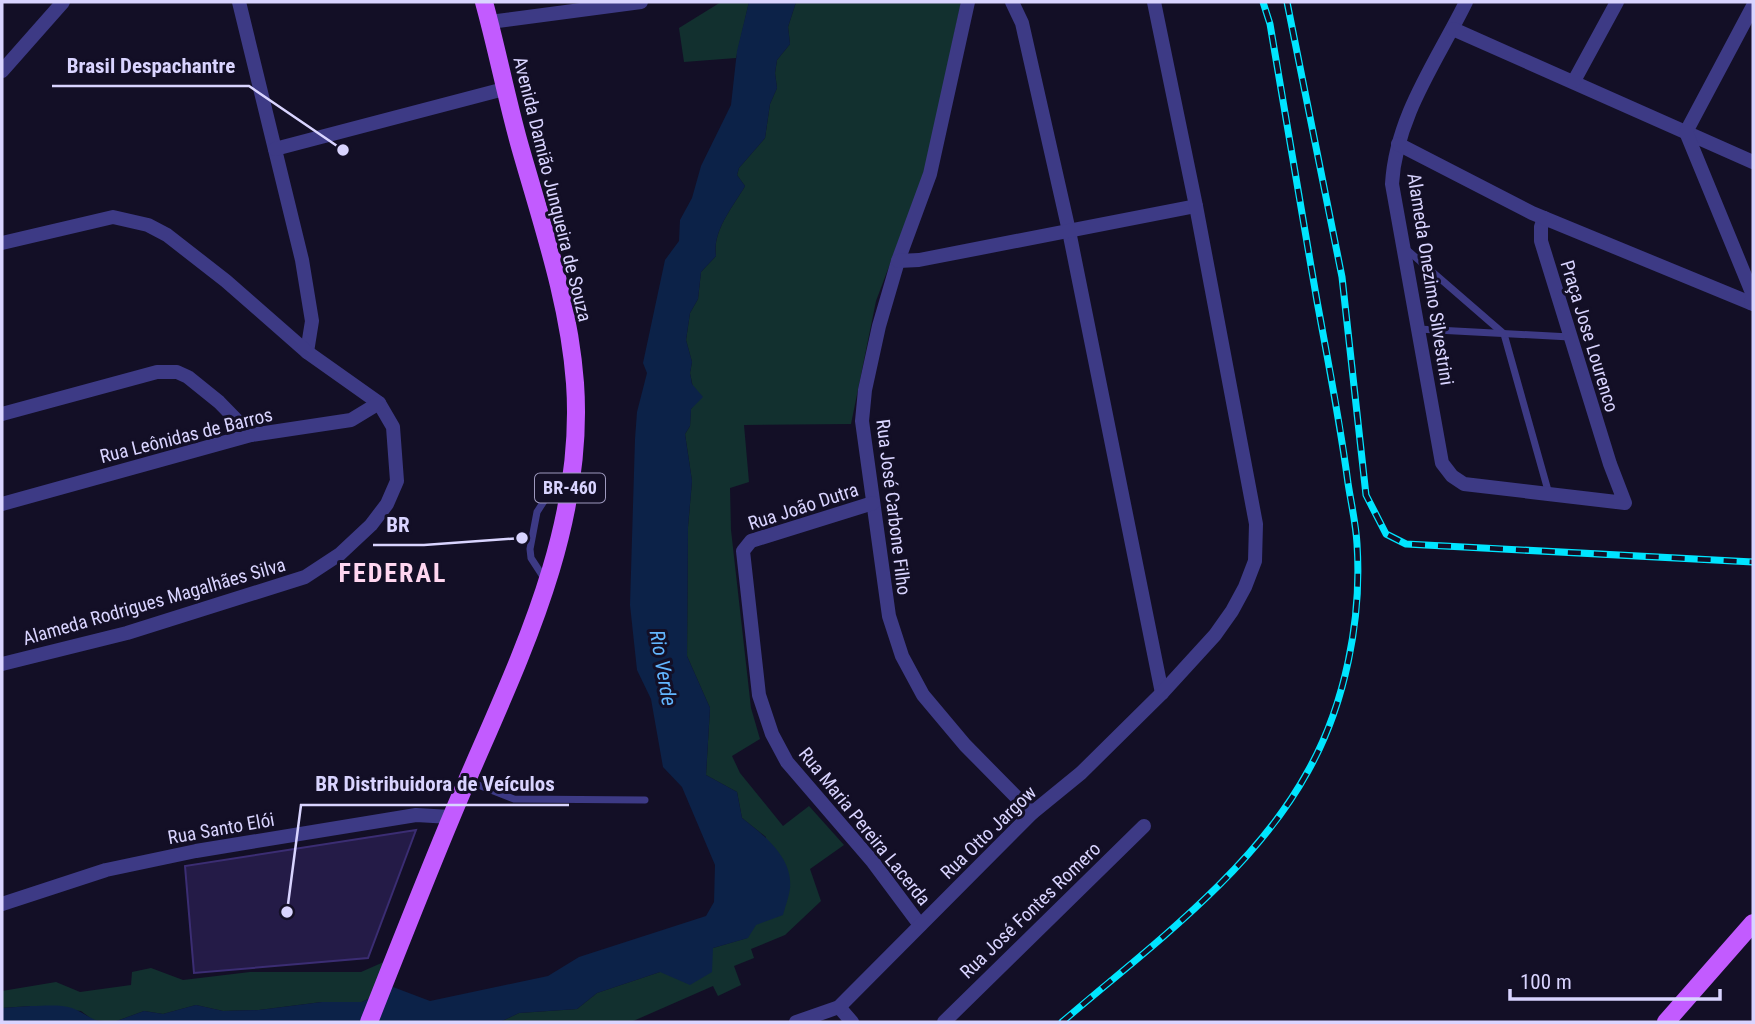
<svg xmlns="http://www.w3.org/2000/svg" width="1755" height="1024" font-family="'Roboto Condensed',sans-serif">
<style>
.green{fill:#12302f}
.water{fill:#0c2248}
.building{fill:#241b47;stroke:#3b2d73;stroke-width:2}
.lines{fill:none;stroke-linecap:round;stroke-linejoin:round}
.lane{stroke:#3d3a85;stroke-width:7}
.street{stroke:#3d3a85;stroke-width:14}
.primary{stroke:#c25bff;stroke-width:18}
.rail-casing{stroke:#00e5ff;stroke-width:7}
.rail{stroke:#130f26;stroke-width:4.5;stroke-dasharray:13;stroke-linecap:butt}
.labels{text-anchor:middle;stroke-width:6;stroke-linejoin:round;paint-order:stroke}
.shield{fill:#130f26;stroke:#9e99be;stroke-width:2}
.shield-label{font-size:18px;font-weight:bold;fill:#d9d4ff}
.street-label{font-size:19px;fill:#d9d4ff;stroke:#130f26}
.water-label{font-size:21px;font-style:italic;fill:#62b6ff;stroke:#130f26}
.district-label{font-size:26px;font-weight:bold;letter-spacing:2px;fill:#ffd6f0;stroke:#130f26}
.leader{fill:none;stroke:#d9d4ff;stroke-width:2.5}
.callout-dot{fill:#d9d4ff;stroke:#130f26;stroke-width:2.5}
.callout-label{font-size:21px;text-anchor:middle;font-weight:bold;fill:#d9d4ff;stroke:#130f26;stroke-width:6;stroke-linejoin:round;paint-order:stroke}
</style>
<rect width="100%" height="100%" fill="#130f26"/>
<g class="green">
<polygon points="721,2 749,2 736,58 684,62 679,28"/>
<path d="M 796,2 L 961,2 L 926,168 L 876,301 L 851,424 L 744,425 L 749,482 L 730,488 L 731,530 L 751,708 L 760,739 L 732,756 L 740,773 L 783,826 L 809,806 L 844,845 L 810,869 L 821,901 L 785,935 L 751,949 L 754,958 L 734,966 L 741,985 L 718,996 L 713,986 L 631,1022 L 500,1022 L 519,1013 L 577,1009 L 597,993 L 660,972 L 713,948 L 747,938 L 766,837 L 742,818 L 737,792 L 706,775 L 710,708 L 687,656 L 688,527 L 692,481 L 685,434 L 690,426 L 691,409 L 696,402 L 690,373 L 692,362 L 686,340 L 690,313 L 698,299 L 701,272 L 716,256 C 712,231 733,207 745,186 L 737,175 L 739,168 L 765,138 L 770,104 L 777,88 L 775,73 L 777,60 L 790,44 L 788,27 Z"/>
<polygon points="386,961 370,998 362,1002 322,1002 259,1010 223,1011 196,1005 163,1014 144,1011 114,1022 93,1020 81,1011 31,1006 2,1008 2,991 56,982 80,992 131,985 132,972 151,968 183,980 250,972 361,972"/>
</g>
<g class="water">
<path d="M 749,2 L 796,2 L 788,27 L 790,44 L 777,60 L 775,73 L 777,88 L 770,104 L 765,138 L 739,168 L 737,175 L 745,186 C 733,207 712,231 716,256 L 701,272 L 698,299 L 690,313 L 686,340 L 692,362 L 690,373 L 692,384 L 703,397 L 691,409 L 690,426 L 685,434 L 692,481 L 688,527 L 687,656 L 710,708 L 706,775 L 737,792 L 742,818 C 764,835 793,858 790,888 C 789,897 785,907 783,915 L 756,925 L 748,938 L 713,948 L 712,972 L 690,985 L 660,972 L 597,993 L 577,1009 L 519,1013 L 500,1022 L 114,1022 L 144,1011 L 163,1014 L 196,1005 L 223,1011 L 259,1010 L 322,1002 L 362,1002 L 393,987 L 430,1001 L 548,976 L 579,957 L 706,916 L 714,902 L 715,865 L 682,787 L 663,767 L 651,699 L 637,670 L 630,605 L 635,439 L 637,412 L 647,373 L 643,363 L 665,260 L 679,241 L 680,220 L 692,198 L 701,166 L 731,105 L 737,51 Z"/>
<path d="M 31,1006 C 44,1006 59,1004 72,1008 C 83,1012 91,1020 103,1022 L 2,1022 L 2,1008 Z"/>
</g>
<polygon class="building" points="416,830 368,958 194,973 185,866"/>
<g class="lines">
<g class="lane">
<polyline points="1406,249 1504,334 1549,494"/>
<polyline points="1418,329 1570,337"/>
<polyline points="544,578 531,558 530,549 537,512 546,498 567,488"/>
<polyline points="468,781 514,799 645,800"/>
</g>
<g class="street">
<polyline points="239,2 302,260 312,321 307,352"/>
<polyline points="968,2 930,174 898,261 879,326 865,390 862,421 889,616 902,656 923,695 965,745 1032,813"/>
<polyline points="1012,2 1022,23 1069,231 1162,693"/>
<path d="M 1466,2 C 1437,61 1396,116 1392,184 L 1442,463 L 1452,476 L 1464,484 L 1625,503 L 1610,464 L 1541,241 L 1541,227 L 1544,218"/>
<polyline points="490,22 641,2"/>
<polyline points="1453,29 1753,162"/>
<polyline points="2,71 63,2"/>
<polyline points="1574,81 1617,2"/>
<polyline points="1398,144 1532,213 1753,304"/>
<polyline points="275,149 504,89"/>
<polyline points="2,243 113,217 148,225 167,235 226,281 307,352 379,403 393,427 397,481 387,504 371,525 340,554 305,577 127,633 2,664"/>
<polyline points="898,261 919,260 1196,206"/>
<polyline points="1751,303 1753,295 1686,132 1753,6"/>
<polyline points="2,414 157,372 177,372 188,377 219,402 251,435"/>
<polyline points="873,503 751,541 743,551 759,695 772,734 787,762 873,862 920,925"/>
<polyline points="2,504 251,435 351,420 379,403"/>
<polyline points="2,904 106,870 196,851 416,815 451,817"/>
<polyline points="839,1007 852,1022"/>
<polyline points="796,1022 839,1007 1032,813 1081,773 1162,693 1215,635 1232,611 1245,587 1255,561 1256,524 1196,206 1154,2"/>
<polyline points="944,1022 1144,826"/>
</g>
<g class="primary">
<path d="M 369,1022 C 396,954 423,885 451,818 C 509,678 586,539 575,383 C 569,301 541,221 519,143 C 506,96 497,49 484,2"/>
<polyline points="1666,1022 1753,923"/>
</g>
<defs>
<g id="rail">
<polyline points="1287,2 1342,277 1366,495 1386,534 1406,544 1753,562"/>
<path d="M 1062,1022 C 1148,948 1253,872 1308,771 C 1345,705 1362,620 1357,544 C 1356,524 1351,503 1348,483 C 1340,422 1328,361 1317,301 C 1301,209 1286,117 1270,24 L 1263,2"/>
</g>
</defs>
<use href="#rail" class="rail-casing"/>
<use href="#rail" class="rail"/>
</g>
<g class="labels">
<rect class="shield" x="535" y="473.5" width="70" height="29" rx="5"/>
<g class="shield-label">
<text x="570" y="494">BR-460</text>
</g>
<g class="street-label">
<text transform="translate(553 189) rotate(76)" y="7">Avenida Damião Junqueira de Souza</text>
<text transform="translate(1431 279) rotate(81)" y="7">Alameda Onezimo Silvestrini</text>
<text transform="translate(1590 336) rotate(73)" y="7">Praça Jose Lourenco</text>
<text transform="translate(186 435) rotate(-14)" y="7">Rua Leônidas de Barros</text>
<text transform="translate(803 506) rotate(-18)" y="7">Rua João Dutra</text>
<text transform="translate(894 507) rotate(83)" y="7">Rua José Carbone Filho</text>
<text transform="translate(154 601) rotate(-16)" y="7">Alameda Rodrigues Magalhães Silva</text>
<text transform="translate(865 826) rotate(51)" y="7">Rua Maria Pereira Lacerda</text>
<text transform="translate(221 828) rotate(-10)" y="7">Rua Santo Elói</text>
<text transform="translate(988 832) rotate(-44)" y="7">Rua Otto Jargow</text>
<text transform="translate(1030 910) rotate(-44)" y="7">Rua José Fontes Romero</text>
</g>
<g class="water-label">
<text transform="translate(663 668) rotate(80)" y="7">Rio Verde</text>
</g>
<g class="district-label">
<text x="393" y="582">FEDERAL</text>
</g>
</g>
<path class="leader" d="M343 150L249 86H52M522 538L424 545H373M287 912L301 805H569"/>
<g class="callout-dot">
<circle cx="343" cy="150" r="7"/>
<circle cx="522" cy="538" r="7"/>
<circle cx="287" cy="912" r="7"/>
</g>
<g class="callout-label">
<text x="151" y="73">Brasil Despachantre</text>
<text x="398" y="532">BR</text>
<text x="435" y="791">BR Distribuidora de Veículos</text>
</g>
<rect width="1755" height="1024" fill="none" stroke="#d9d4ff" stroke-width="7"/>
<path d="M1510 989v10h210v-10" fill="none" stroke="#d9d4ff" stroke-width="3.5"/>
<text x="1520" y="989" font-size="21" fill="#d9d4ff" stroke="#130f26" stroke-width="5" paint-order="stroke">100 m</text>
</svg>
